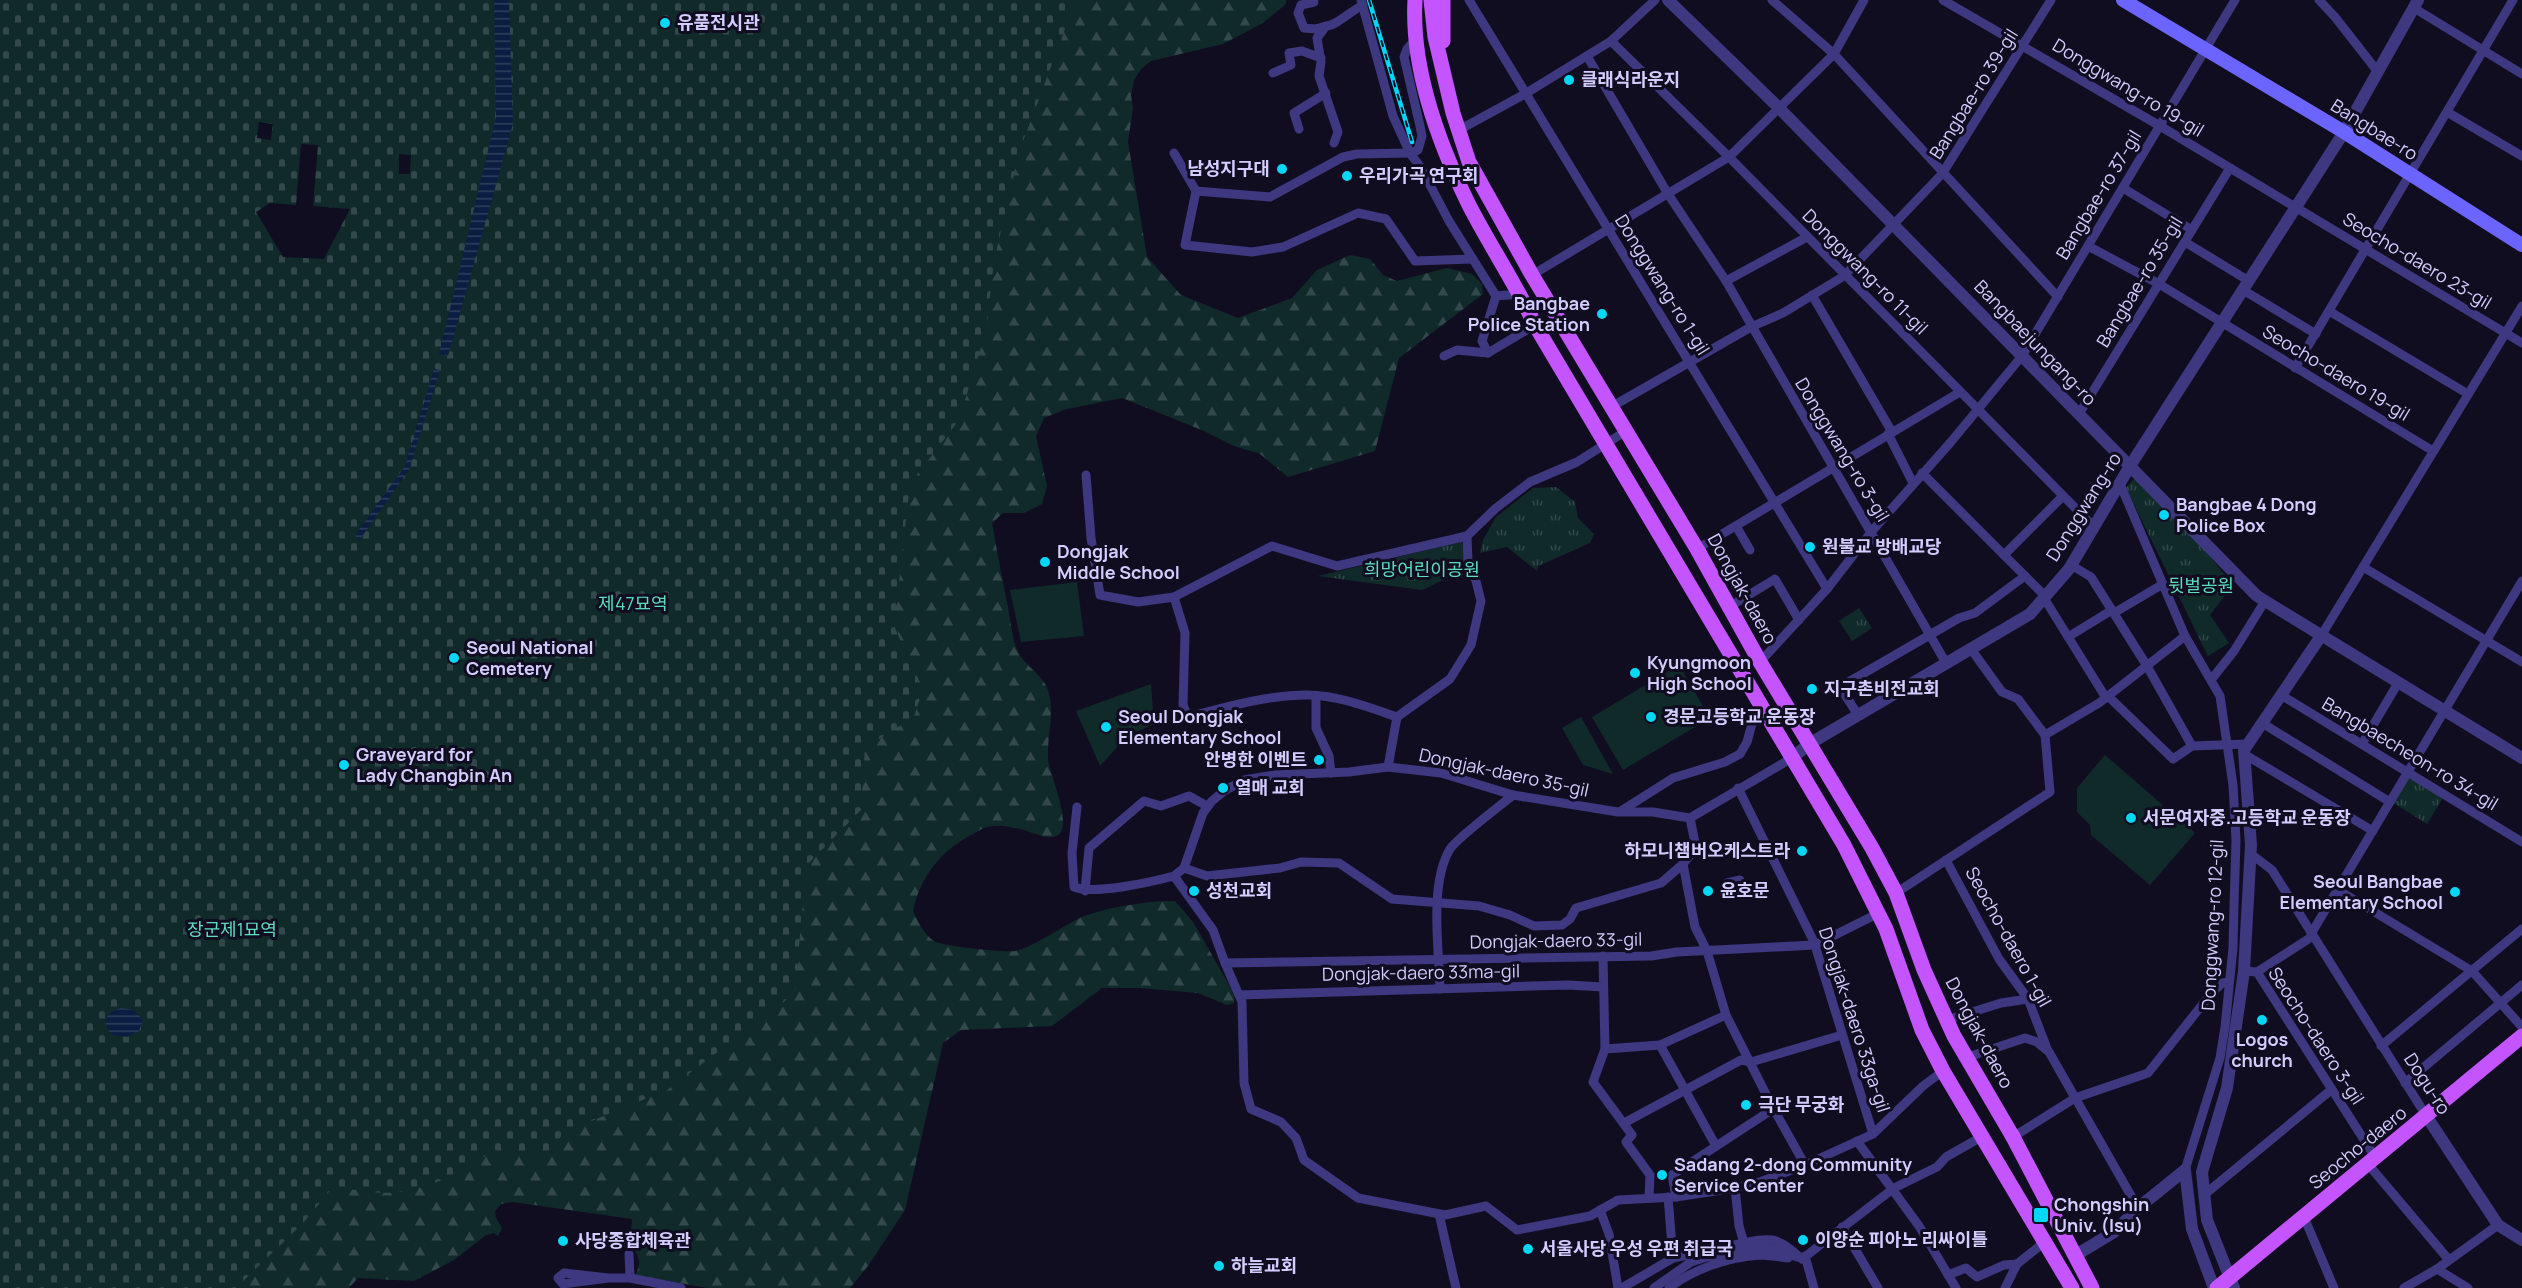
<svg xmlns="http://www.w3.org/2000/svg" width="2522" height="1288" font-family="Manrope,'Noto Sans KR',sans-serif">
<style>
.green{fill:#102a2a}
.forest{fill:url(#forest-firs)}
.cemetery{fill:url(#cemetery-stones);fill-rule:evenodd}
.park{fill:url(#park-tufts)}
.water{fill:url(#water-rules)}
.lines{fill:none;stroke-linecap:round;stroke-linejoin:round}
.minor{stroke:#3d387f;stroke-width:9}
.tertiary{stroke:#3d387f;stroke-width:12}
.secondary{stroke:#6c64fe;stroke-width:14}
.primary{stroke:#c354fe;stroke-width:15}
.rail-casing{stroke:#02d7f5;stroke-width:4.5}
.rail{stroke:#110d20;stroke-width:2;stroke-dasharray:7;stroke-linecap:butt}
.poi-dot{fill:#02d7f5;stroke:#110d20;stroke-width:2}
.labels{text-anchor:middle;stroke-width:6;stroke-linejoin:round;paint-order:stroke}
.poi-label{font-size:18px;font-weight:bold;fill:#d3ccff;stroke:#110d20;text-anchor:start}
.street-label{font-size:18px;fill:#d3ccff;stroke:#110d20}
.park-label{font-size:18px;fill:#59dec0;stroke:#110d20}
</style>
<defs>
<pattern id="forest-firs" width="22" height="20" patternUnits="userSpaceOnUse" patternTransform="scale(1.5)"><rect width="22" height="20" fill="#102a2a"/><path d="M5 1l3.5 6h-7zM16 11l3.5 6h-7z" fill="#32484a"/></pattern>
<pattern id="cemetery-stones" width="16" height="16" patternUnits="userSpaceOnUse" patternTransform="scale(1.5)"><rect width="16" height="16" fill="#102a2a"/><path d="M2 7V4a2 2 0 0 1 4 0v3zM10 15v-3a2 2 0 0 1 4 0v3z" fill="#32484a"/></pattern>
<pattern id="park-tufts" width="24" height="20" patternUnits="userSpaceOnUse" patternTransform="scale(1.5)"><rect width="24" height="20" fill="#102a2a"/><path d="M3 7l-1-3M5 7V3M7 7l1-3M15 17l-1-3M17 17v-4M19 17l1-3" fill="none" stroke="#32484a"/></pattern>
<pattern id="water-rules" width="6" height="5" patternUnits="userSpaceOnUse" patternTransform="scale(1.5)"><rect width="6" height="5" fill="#0b1e41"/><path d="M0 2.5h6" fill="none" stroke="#2e3e5e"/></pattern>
</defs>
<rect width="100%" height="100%" fill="#110d20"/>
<g class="green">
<polygon points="1077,582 1084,636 1021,642 1010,590"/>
<polygon points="1679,665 1710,718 1623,770 1592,717"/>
<polygon points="1151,684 1154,724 1126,737 1100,766 1076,711"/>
<polygon points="1581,717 1613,774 1583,765 1562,728"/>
<polygon points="2105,755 2195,833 2150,885 2091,835 2090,825 2077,812 2077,788"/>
</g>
<path class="forest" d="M 902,0 L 1286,0 L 1286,4 L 1263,23 L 1223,44 L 1151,61 L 1141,69 L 1134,80 L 1131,95 L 1133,108 L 1128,142 L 1147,257 L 1181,295 L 1238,318 L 1292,298 L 1317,270 L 1350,255 L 1370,259 L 1383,275 L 1397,281 L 1447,268 L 1472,274 L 1482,284 L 1483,294 L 1399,358 L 1375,451 L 1288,477 L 1260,454 L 1234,446 L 1204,431 L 1122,398 L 1067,409 L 1044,418 L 1036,436 L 1047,486 L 1042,504 L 1024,513 L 1003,513 L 992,523 C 997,551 1002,579 1008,607 C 1010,620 1012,635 1016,647 C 1021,664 1043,674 1048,690 C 1055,711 1047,737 1048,758 C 1049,778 1088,854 1036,834 C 1021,829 1003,823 987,827 C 982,828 976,833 971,835 C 940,851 920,878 913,911 C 918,922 924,934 934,941 C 941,946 1005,953 1015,951 C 1030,949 1065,925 1080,918 C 1101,908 1151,900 1175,901 L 1193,922 L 1232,990 L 1234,997 L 1234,1003 L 1227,1005 L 1198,993 L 1140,988 L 1102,988 L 1052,1026 L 961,1030 L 943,1043 L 905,1210 L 868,1266 L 850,1288 L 707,1288 L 635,1275 C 646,1257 632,1253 631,1239 C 630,1233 632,1226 632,1219 L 513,1202 L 501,1204 L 495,1211 L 496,1218 L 502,1228 L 498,1236 L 494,1233 L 486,1235 L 454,1260 L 414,1281 L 358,1278 L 349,1288 L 0,1288 L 0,1024 Z"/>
<path class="cemetery" d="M 0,0 L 1076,0 L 1019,152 L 994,261 L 986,331 L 959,420 L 910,484 L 894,626 L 923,689 L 914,717 L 865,748 L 861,810 L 806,866 L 795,992 L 778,1007 L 667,1090 L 565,1132 L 548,1151 L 530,1153 L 494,1150 C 465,1170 433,1188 398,1192 C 378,1195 353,1189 333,1187 L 303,1223 L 236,1288 L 0,1288 ZM 259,122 L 273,124 L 271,140 L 257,138 ZM 301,144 L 318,145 L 313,206 L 350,209 L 324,259 L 283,257 L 256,212 L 270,203 L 296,205 ZM 399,154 L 411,155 L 410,174 L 399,174 Z"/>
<g class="park">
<polygon points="2138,474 2178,517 2233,585 2210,615 2229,643 2208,656 2126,488"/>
<polygon points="1556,487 1575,502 1578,518 1594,534 1590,543 1538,566 1537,571 1507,547 1480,553 1483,540 1496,517 1533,488"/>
<polygon points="1462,542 1465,565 1452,576 1422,590 1318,576"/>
<polygon points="1859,608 1872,628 1852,641 1839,621"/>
<polygon points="2409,774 2444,796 2427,824 2392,802"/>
</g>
<g class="water">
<polygon points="494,0 509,0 513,124 448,356 439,354 496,117"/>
<polygon points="434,369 440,370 409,470 359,541 355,535 405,466"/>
<path d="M 121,1008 L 134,1010 L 143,1020 L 139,1031 L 127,1037 L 113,1035 C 100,1024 105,1012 121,1008 Z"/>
</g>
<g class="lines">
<g class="minor">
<polyline points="1312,0 1314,2 1301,5 1298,13 1304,28 1315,29 1326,26"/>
<polyline points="1361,0 1393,116 1410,153 1421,168 1449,221 1496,296 1521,294"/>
<polyline points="1469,0 1827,589"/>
<polyline points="1772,0 1834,54 2058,297"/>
<polyline points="1943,0 2160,126 2522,343"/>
<polyline points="2319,0 2335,17 2378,72"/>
<polyline points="2414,8 2522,74"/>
<polyline points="1611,41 1729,157 2094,527"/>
<polyline points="1587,56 1668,194 1726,281 1946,663"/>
<polyline points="1273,73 1291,65 1289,53 1302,51 1321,58"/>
<polyline points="2447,112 2522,156"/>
<polyline points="1299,129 1294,113 1326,93"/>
<polyline points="1459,130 1525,94 1611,41 1655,0"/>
<path d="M 1334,143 L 1338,132 L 1319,76 L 1321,62 L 1317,38 L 1326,26 C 1336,26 1352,10 1363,5"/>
<polyline points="1174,153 1196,191 1270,197 1343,157 1357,154 1410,153 1418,150 1422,136 1420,126 1404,57 1407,49 1415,40"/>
<polyline points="2123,188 2192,230"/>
<polyline points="1196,191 1185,245 1252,252 1283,247 1358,213 1386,219 1415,261 1472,259"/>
<polyline points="2185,242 2249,281"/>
<polyline points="2088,246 2159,284 2433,451"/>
<polyline points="1532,275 1729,157 1834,54 1864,0"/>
<polyline points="1726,281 1807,237"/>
<polyline points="2243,290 2316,334"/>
<polyline points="1812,295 1892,432"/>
<polyline points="1496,296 1482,341 1488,353 1535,325"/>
<polyline points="2329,311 2468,394"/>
<polyline points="1444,356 1457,350 1488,353"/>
<polyline points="2295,368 2513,0"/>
<polyline points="1611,407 1751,327 1783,313 1844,276 1942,174 2051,0"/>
<polyline points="2079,414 2230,168"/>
<polyline points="1888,434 1913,483"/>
<polyline points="1922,473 2045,596"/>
<polyline points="1086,475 1091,538 1100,595 1138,602 1174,597 1272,546 1337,566 1467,536"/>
<polyline points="2120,484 2185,636 2220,696 2233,785 2236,840 2234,906 2233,948 2225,1027 2220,1058 2185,1170"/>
<polyline points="1736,526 1750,550"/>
<polyline points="1467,536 1496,508 1530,482 1577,462 1626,431"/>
<polyline points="1697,549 1960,392"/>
<polyline points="2004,555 2063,496"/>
<polyline points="2071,565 2091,577 2147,666 2192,746"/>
<polyline points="2363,567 2522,662"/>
<path d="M 1174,597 L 1185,633 L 1183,705 L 1188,717 C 1226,707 1267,695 1307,695 C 1337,695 1368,707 1397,717"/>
<polyline points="2044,598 2106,698"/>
<polyline points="1729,607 1775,579 1799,620"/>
<polyline points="2114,613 2163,584"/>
<polyline points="2321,636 2522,306"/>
<polyline points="2068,637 2112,610"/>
<polyline points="1760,662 1827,589 1872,531 1950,443 2022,356 2235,0"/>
<polyline points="2211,680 2234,651 2265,601"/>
<polyline points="2281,695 2522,842"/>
<polyline points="1316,696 1316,728 1329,756 1331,773"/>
<polyline points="2108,696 2173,759 2192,746 2248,744"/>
<polyline points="1858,715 1840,687 1959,618 1975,613 2025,576"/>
<polyline points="1397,717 1450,679 1471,645 1481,601 1476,581 1468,562 1467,536"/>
<polyline points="2262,723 2390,802"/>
<polyline points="2045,735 2099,703 2185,636"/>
<polyline points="2362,744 2398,683"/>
<polyline points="2244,754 2373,831"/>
<polyline points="1388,767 1397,717"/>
<polyline points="1738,788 1814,942 1873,1134"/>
<path d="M 1077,807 L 1072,853 L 1074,887 C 1094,895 1151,882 1174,876 L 1213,930 L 1225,963 L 1242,1002 L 1244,1083 L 1251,1109 L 1281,1122 L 1296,1138 L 1304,1160 L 1358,1198 L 1445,1215 L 1486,1206 L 1517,1230 L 1590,1216 L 1618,1200 L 1676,1197 L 1735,1188 L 1760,1182 L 1805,1165 L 1873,1134 L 1923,1086 L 1943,1071"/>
<polyline points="1621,811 1673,778 1725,762 1740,754 1747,742 1753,720 1765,712"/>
<polyline points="2251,854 2272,870 2427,1117"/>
<polyline points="1946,860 1999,959 2028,999 2048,1051"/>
<polyline points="1683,864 1695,927 1707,951 1726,1015 1772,1106 1805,1165"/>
<polyline points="1184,868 1207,876 1280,868 1301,862 1339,863 1392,899 1479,906 1510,915 1534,926 1562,925 1570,919 1576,908 1661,883 1683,864 1696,848 1690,818"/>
<polyline points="1174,876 1184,868 1203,813 1212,801 1224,791 1244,780 1274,775 1349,772 1388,767 1441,773 1513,795 1618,812 1653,812 1690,818 1792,758"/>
<polyline points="1727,883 1740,880"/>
<polyline points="2338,890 2472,971 2522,1027"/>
<polyline points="1085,891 1089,848 1144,801 1161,806 1189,796 1207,806"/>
<polyline points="1896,893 2050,792 2045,735 2018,699 2002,692 1971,649"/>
<polyline points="2311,934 2522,581"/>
<polyline points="1603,956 1605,1049 1593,1082 1632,1135 1626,1142 1650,1175 1649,1198"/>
<polyline points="1225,963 1651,956 1677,952 1815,945 1879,913"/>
<polyline points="2244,971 2257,972 2375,1157"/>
<polyline points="2257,972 2313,936"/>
<path d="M 1440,989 C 1439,949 1429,884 1450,849 C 1457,838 1500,806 1513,795"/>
<polyline points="1239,995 1568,985 1603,987"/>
<polyline points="1947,1020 2001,1003 2028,999"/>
<polyline points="1660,1045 1716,1146"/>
<polyline points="2381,1046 2522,929"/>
<polyline points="1605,1049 1660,1045 1726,1015"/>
<polyline points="1968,1057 2025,1038 2037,1042 2049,1052 2138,1208"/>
<polyline points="2405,1083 2522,985"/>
<polyline points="1624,1123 1741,1060 1751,1062 1842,1035"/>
<polyline points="2013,1137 2075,1098 2148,1073 2210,995 2222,983 2229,982"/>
<polyline points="1857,1141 1919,1226 1956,1288"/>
<polyline points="2367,1163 2449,1260"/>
<path d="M 1735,1188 L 1739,1226 L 1744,1243 C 1774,1236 1779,1239 1802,1259 L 1894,1188 L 1937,1167 L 1946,1157 L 1983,1136"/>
<polyline points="2204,1195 2331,1090"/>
<polyline points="1676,1197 1672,1175 1773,1109"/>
<polyline points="1600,1210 1609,1234 1618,1288"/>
<polyline points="1439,1214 1456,1288"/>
<polyline points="2304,1217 2334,1288"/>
<polyline points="1842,1227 1878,1288"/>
<polyline points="629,1254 630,1278"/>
<polyline points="1805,1256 1814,1288"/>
<polyline points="1673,1258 1744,1243"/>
<polyline points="2437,1269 2468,1288"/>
<polyline points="1948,1275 1966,1268 1977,1277 2004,1265 2017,1264"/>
<polyline points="608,1278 564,1273 558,1278 563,1284 608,1278 630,1278 681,1288"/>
<polyline points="1622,1288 1673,1258 1668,1197"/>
<polyline points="1654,1288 1691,1262 1707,1257 1766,1247 1797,1257"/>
<path d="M 1669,1288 C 1693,1269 1729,1257 1760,1255 C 1769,1255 1779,1257 1788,1258"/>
<polyline points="2005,1288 2017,1264 2046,1241"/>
<polyline points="2404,1288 2437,1269 2498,1225"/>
</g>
<g class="tertiary">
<polyline points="1668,0 1779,108 2257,596 2522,758"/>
<polyline points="1792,758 1809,744 2030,614 2069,569 2130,466 2344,132 2418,0"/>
<polyline points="2427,1117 2498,1225 2522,1240"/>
<polyline points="2185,1170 2192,1229 2214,1288"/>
<polyline points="2076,1255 2114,1232 2138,1208 2185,1170"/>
<polyline points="2234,1288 2207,1220 2202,1172 2227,1088 2244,971 2251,845 2244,750 2321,636"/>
</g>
<polyline class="secondary" points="2123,0 2344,132 2522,245"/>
<g class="primary">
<path d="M 1415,0 C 1411,69 1439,144 1469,205 C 1490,246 1516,284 1535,325 L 1844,845 L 1886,929 L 1922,1030 L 1943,1071 L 2072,1288"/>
<polyline points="1431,0 1435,37 1453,113 1469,162 1532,275 1697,549 1760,662 1872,848 1896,893 1924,970 1954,1036 2013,1137"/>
<polyline points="1443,41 1443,0"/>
<polyline points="2012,1135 2092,1288"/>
<polyline points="2217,1288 2522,1036"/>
</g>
<defs>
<polyline id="rail" points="1369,0 1412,142"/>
</defs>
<use href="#rail" class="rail-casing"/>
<use href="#rail" class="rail"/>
</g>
<g class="poi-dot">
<circle cx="665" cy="23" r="6"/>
<circle cx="1569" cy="80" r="6"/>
<circle cx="1282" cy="169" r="6"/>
<circle cx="1347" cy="176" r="6"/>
<circle cx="1602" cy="314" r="6"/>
<circle cx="2164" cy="515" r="6"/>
<circle cx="1810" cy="547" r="6"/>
<circle cx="1045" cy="562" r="6"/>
<circle cx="454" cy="658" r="6"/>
<circle cx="1635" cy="673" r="6"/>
<circle cx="1812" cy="689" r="6"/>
<circle cx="1651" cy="717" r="6"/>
<circle cx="1106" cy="727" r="6"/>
<circle cx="1319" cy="760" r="6"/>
<circle cx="344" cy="765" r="6"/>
<circle cx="1223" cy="788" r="6"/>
<circle cx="2131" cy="818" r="6"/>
<circle cx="1802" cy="851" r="6"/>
<circle cx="1194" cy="891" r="6"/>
<circle cx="1708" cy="891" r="6"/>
<circle cx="2455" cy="892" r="6"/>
<circle cx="2262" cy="1020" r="6"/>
<circle cx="1746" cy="1105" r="6"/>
<circle cx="1662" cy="1175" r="6"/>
<rect x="2033" y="1207" width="16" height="16" rx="3"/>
<circle cx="1803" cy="1240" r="6"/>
<circle cx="563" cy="1241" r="6"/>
<circle cx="1528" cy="1249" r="6"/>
<circle cx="1219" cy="1266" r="6"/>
</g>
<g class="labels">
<g class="poi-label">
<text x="677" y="29">유품전시관</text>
<text x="1581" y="86">클래식라운지</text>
<text x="1270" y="175" text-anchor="end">남성지구대</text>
<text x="1359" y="182">우리가곡 연구회</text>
<text x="1590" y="310" text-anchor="end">Bangbae<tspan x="1590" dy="21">Police Station</tspan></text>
<text x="2176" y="511">Bangbae 4 Dong<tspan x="2176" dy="21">Police Box</tspan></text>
<text x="1822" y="553">원불교 방배교당</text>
<text x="1057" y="558">Dongjak<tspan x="1057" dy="21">Middle School</tspan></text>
<text x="466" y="654">Seoul National<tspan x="466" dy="21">Cemetery</tspan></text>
<text x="1647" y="669">Kyungmoon<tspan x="1647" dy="21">High School</tspan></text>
<text x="1824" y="695">지구촌비전교회</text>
<text x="1118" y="723">Seoul Dongjak<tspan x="1118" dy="21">Elementary School</tspan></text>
<text x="1663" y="723">경문고등학교 운동장</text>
<text x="356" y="761">Graveyard for<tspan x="356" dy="21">Lady Changbin An</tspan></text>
<text x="1307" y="766" text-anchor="end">안병한 이벤트</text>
<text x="1235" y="794">열매 교회</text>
<text x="2143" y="824">서문여자중.고등학교 운동장</text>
<text x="1790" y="857" text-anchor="end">하모니챔버오케스트라</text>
<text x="2443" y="888" text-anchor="end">Seoul Bangbae<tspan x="2443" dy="21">Elementary School</tspan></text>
<text x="1206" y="897">성천교회</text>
<text x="1720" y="897">윤호문</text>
<text x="2262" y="1046" text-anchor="middle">Logos<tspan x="2262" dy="21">church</tspan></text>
<text x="1758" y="1111">극단 무궁화</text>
<text x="1674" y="1171">Sadang 2-dong Community<tspan x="1674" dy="21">Service Center</tspan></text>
<text x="2054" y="1211">Chongshin<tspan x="2054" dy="21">Univ. (Isu)</tspan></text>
<text x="1815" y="1246">이양순 피아노 리싸이틀</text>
<text x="575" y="1247">사당종합체육관</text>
<text x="1540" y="1255">서울사당 우성 우편 취급국</text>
<text x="1231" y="1272">하늘교회</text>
</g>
<g class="street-label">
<text transform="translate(2128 88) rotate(31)" y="6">Donggwang-ro 19-gil</text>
<text transform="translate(1974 94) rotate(-58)" y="6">Bangbae-ro 39-gil</text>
<text transform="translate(2374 130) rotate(32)" y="6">Bangbae-ro</text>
<text transform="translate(2099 195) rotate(-59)" y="6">Bangbae-ro 37-gil</text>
<text transform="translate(2417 261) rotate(31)" y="6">Seocho-daero 23-gil</text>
<text transform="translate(1865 272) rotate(45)" y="6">Donggwang-ro 11-gil</text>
<text transform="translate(2140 282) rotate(-59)" y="6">Bangbae-ro 35-gil</text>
<text transform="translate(1662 285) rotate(58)" y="6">Donggwang-ro 1-gil</text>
<text transform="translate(2035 343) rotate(46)" y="6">Bangbaejungang-ro</text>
<text transform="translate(2336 373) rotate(31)" y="6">Seocho-daero 19-gil</text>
<text transform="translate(1842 450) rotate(59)" y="6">Donggwang-ro 3-gil</text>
<text transform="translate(2084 507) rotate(-58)" y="6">Donggwang-ro</text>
<text transform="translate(1742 589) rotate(61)" y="6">Dongjak-daero</text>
<text transform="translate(2410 754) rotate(31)" y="6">Bangbaecheon-ro 34-gil</text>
<text transform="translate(1504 773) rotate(12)" y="6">Dongjak-daero 35-gil</text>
<text transform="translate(2213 925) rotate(-87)" y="6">Donggwang-ro 12-gil</text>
<text transform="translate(2008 937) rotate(61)" y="6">Seocho-daero 1-gil</text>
<text transform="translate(1556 941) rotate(-1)" y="6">Dongjak-daero 33-gil</text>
<text transform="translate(1421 973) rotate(-1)" y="6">Dongjak-daero 33ma-gil</text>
<text transform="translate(1854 1020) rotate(72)" y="6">Dongjak-daero 33ga-gil</text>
<text transform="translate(1979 1033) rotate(62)" y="6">Dongjak-daero</text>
<text transform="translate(2316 1036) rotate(57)" y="6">Seocho-daero 3-gil</text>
<text transform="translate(2427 1084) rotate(57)" y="6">Dogu-ro</text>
<text transform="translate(2358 1148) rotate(-39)" y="6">Seocho-daero</text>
</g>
<g class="park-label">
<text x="1422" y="576">희망어린이공원</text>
<text x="2201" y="592">뒷벌공원</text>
<text x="633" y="610">제47묘역</text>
<text x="232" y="936">장군제1묘역</text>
</g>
</g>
</svg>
